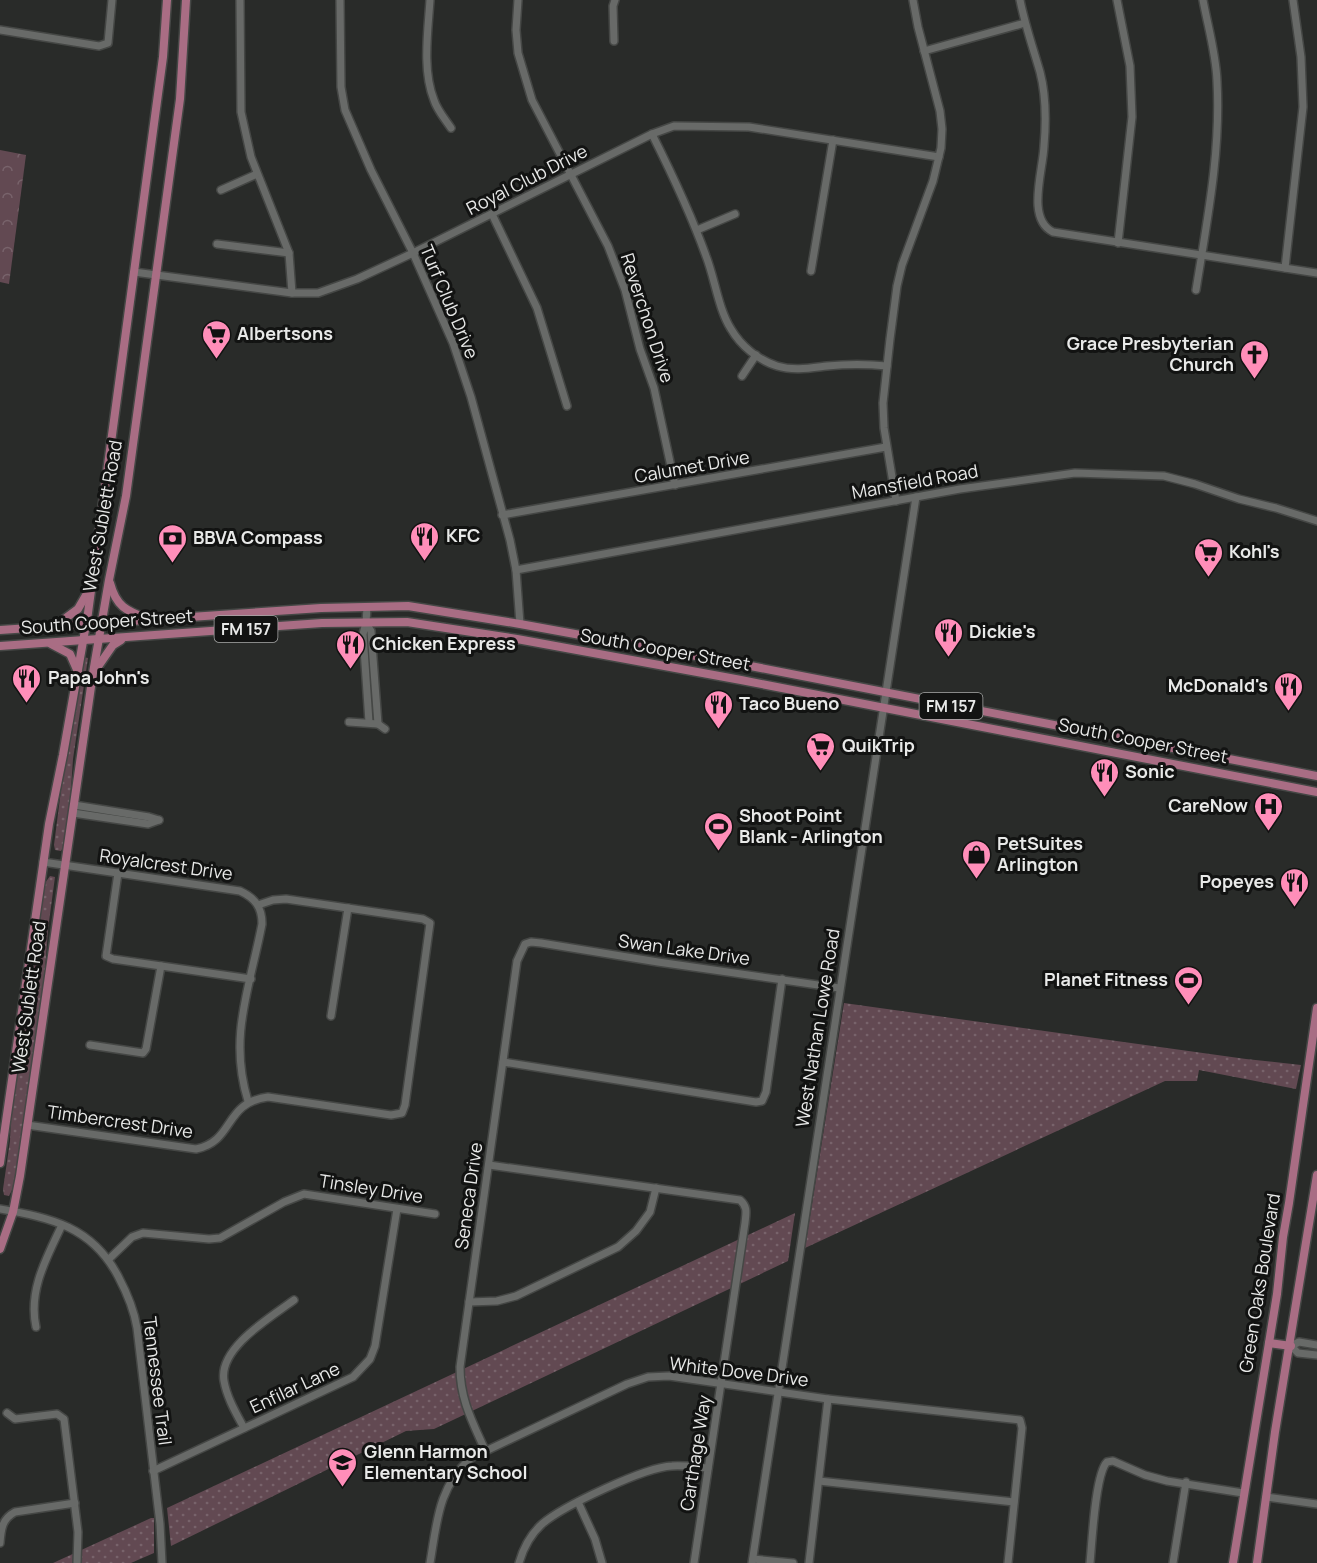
<svg xmlns="http://www.w3.org/2000/svg" width="1317" height="1563" font-family="Manrope,sans-serif">
<style>
.grass{fill:url(#grass-dots)}
.forest{fill:url(#forest-crowns)}
.lines{fill:none;stroke-linecap:round;stroke-linejoin:round}
.minor-casing{stroke:#454745;stroke-width:10}
.major-casing{stroke:#454745;stroke-width:11}
.minor{stroke:#686a68;stroke-width:7}
.major{stroke:#a96d84;stroke-width:8}
.labels{text-anchor:middle;stroke-width:6;stroke-linejoin:round;paint-order:stroke}
.shield{fill:#121312;stroke:#a8a9a8;stroke-width:1.5}
.shield-label{font-size:16px;font-weight:bold;fill:#e8e9e8}
.street-label{font-size:18px;fill:#e8e9e8;stroke:#121312}
.poi-label{font-size:18px;font-weight:bold;fill:#e8e9e8;stroke:#121312;text-anchor:start}
</style>
<defs>
<pattern id="grass-dots" width="8" height="8" patternUnits="userSpaceOnUse" patternTransform="scale(1.5)"><rect width="8" height="8" fill="#624952"/><path d="M2 2h.1M6 6h.1" fill="none" stroke="#78636b" stroke-width="1.8" stroke-linecap="round"/></pattern>
<pattern id="forest-crowns" width="20" height="18" patternUnits="userSpaceOnUse" patternTransform="scale(1.5)"><rect width="20" height="18" fill="#624952"/><path d="M2 6a3 3 0 1 1 6 0M12 15a3 3 0 1 1 6 0" fill="none" stroke="#78636b"/></pattern>
</defs>
<rect width="100%" height="100%" fill="#292b29"/>
<g class="grass">
<polygon points="83,657 88,658 73,759 70,804 64,846 61,851 55,850 54,845 65,759"/>
<polygon points="50,876 55,877 48,929 45,971 17,1166 13,1188 9,1196 4,1195 3,1189 10,1141 11,1114 42,902 45,883"/>
<polygon points="844,1003 1246,1059 1301,1065 1296,1089 1199,1070 1197,1081 1165,1081 805,1248"/>
<polygon points="795,1213 788,1261 434,1429 406,1431 171,1546 167,1508"/>
<polygon points="151,1518 154,1518 154,1553 131,1563 53,1563"/>
</g>
<polygon class="forest" points="0,150 26,155 9,284 0,282"/>
<g class="lines">
<defs>
<g id="minor">
<polyline points="240,0 241,112 251,157 289,253 292,293"/>
<polyline points="340,0 341,87 345,110 371,170 413,253 453,343 471,397 510,540 516,570 520,624"/>
<path d="M 430,0 C 428,31 422,70 434,100 C 437,110 445,119 451,128"/>
<polyline points="518,0 516,30 518,53 532,100 608,246 625,290 640,349 654,388 675,485"/>
<path d="M 1020,0 C 1025,25 1033,48 1040,72 C 1046,95 1046,123 1044,146 C 1043,171 1026,219 1053,232 L 1317,273"/>
<polyline points="1117,0 1130,66 1132,117 1118,243"/>
<polyline points="0,30 99,46 108,43 112,0"/>
<polyline points="614,41 613,6 615,0"/>
<polyline points="924,51 1025,23"/>
<path d="M 652,134 C 672,174 691,214 706,256 C 715,279 718,308 731,329 C 741,346 758,360 777,366 C 794,371 810,368 827,366 C 847,364 867,364 887,366"/>
<polyline points="221,190 257,174"/>
<polyline points="492,214 537,308 567,406"/>
<polyline points="697,230 735,214"/>
<polyline points="217,244 289,253"/>
<polyline points="1285,268 1303,107 1301,57 1293,0"/>
<polyline points="811,271 833,140"/>
<polyline points="134,272 292,293 318,293 357,279 413,253 652,134 674,126 749,127 939,157"/>
<path d="M 1196,290 C 1207,221 1221,151 1217,81 C 1216,54 1208,27 1203,0"/>
<polyline points="742,376 756,355"/>
<polyline points="896,501 884,428 883,403 890,339 897,286 902,265 933,181 941,148 942,129 940,111 918,27 913,0"/>
<polyline points="502,515 886,447"/>
<polyline points="516,570 960,489 1075,473 1164,476 1195,484 1239,499 1276,508 1317,521"/>
<polyline points="367,607 366,623 363,634 369,722"/>
<polyline points="366,623 371,631 378,724"/>
<polyline points="349,722 378,724 385,729"/>
<polyline points="74,805 149,817 159,820"/>
<polyline points="73,813 148,824 159,820"/>
<path d="M 43,862 L 240,891 C 255,898 262,907 262,924 C 250,987 228,1037 248,1101"/>
<polyline points="118,873 106,956 113,959 251,979"/>
<polyline points="331,1016 348,908"/>
<polyline points="90,1045 143,1053 146,1049 161,966"/>
<polyline points="503,1062 756,1102 762,1101 766,1092 782,979"/>
<path d="M 27,1125 L 196,1149 C 235,1141 223,1103 268,1097 L 391,1115 L 402,1113 L 405,1105 L 430,923 L 423,919 L 286,899 L 273,900 L 258,905"/>
<path d="M 489,1165 L 740,1200 C 748,1207 746,1213 745,1223 L 694,1563"/>
<path d="M 0,1209 C 52,1218 92,1227 118,1276 C 127,1293 134,1309 137,1328 L 160,1524 L 162,1563"/>
<polyline points="109,1259 132,1237 143,1233 209,1239 220,1238 284,1202 304,1194 435,1214"/>
<polyline points="469,1302 497,1301 516,1296 618,1247 636,1231 650,1212 656,1188"/>
<path d="M 36,1327 C 28,1290 47,1257 62,1225"/>
<polyline points="1317,1345 1299,1342 1291,1346 1298,1353 1317,1355"/>
<polyline points="7,1413 15,1419 57,1414 64,1419 78,1532 77,1563"/>
<path d="M 244,1428 C 236,1413 227,1398 224,1381 C 218,1348 271,1317 294,1300"/>
<path d="M 485,1450 C 472,1421 460,1399 460,1367 L 517,961 L 525,944 L 531,942 L 541,943 L 658,962 L 839,988"/>
<polyline points="153,1471 353,1377 370,1359 375,1346 397,1209"/>
<polyline points="819,1481 1014,1502"/>
<polyline points="1266,1497 1317,1504"/>
<polyline points="578,1502 595,1539 602,1563"/>
<path d="M 0,1543 C 1,1529 2,1519 15,1512 L 75,1503"/>
<polyline points="753,1559 793,1563"/>
<path d="M 430,1563 C 437,1522 438,1487 471,1458 L 627,1384 L 648,1377 L 669,1376 L 828,1399 L 1020,1420 L 1022,1428 L 1008,1563"/>
<path d="M 519,1563 C 523,1549 531,1534 542,1524 C 563,1506 645,1467 672,1466 C 683,1465 696,1467 708,1468"/>
<polyline points="752,1563 916,497"/>
<polyline points="809,1563 828,1399"/>
<path d="M 1090,1563 C 1092,1543 1095,1474 1107,1462 L 1113,1461 L 1145,1475 L 1167,1481 L 1243,1493"/>
<polyline points="1173,1563 1186,1482"/>
</g>
<g id="major">
<path d="M 110,583 C 116,606 126,611 148,619"/>
<polyline points="55,626 78,609 89,590"/>
<polyline points="0,630 321,608 408,606 520,624 740,664 1317,776"/>
<polyline points="51,644 70,654 78,672"/>
<polyline points="0,646 322,623 407,622 517,639 741,680 1317,792"/>
<polyline points="97,668 113,645 121,640"/>
<polyline points="0,1163 49,824 63,755 88,613 163,57 167,0"/>
<polyline points="0,1249 13,1212 20,1176 93,673 109,580 126,496 180,99 186,0"/>
<polyline points="1269,1343 1291,1346"/>
<polyline points="1233,1563 1277,1294 1283,1237 1289,1203 1317,1008"/>
<polyline points="1257,1563 1275,1432 1317,1175"/>
</g>
</defs>
<use href="#minor" class="minor-casing"/>
<use href="#major" class="major-casing"/>
<use href="#minor" class="minor"/>
<use href="#major" class="major"/>
</g>
<defs>
<symbol id="supermarket-pin" viewBox="-11 -11 22 30"><path d="M0 17L-7.5 6A9.5 9.5 0 1 1 7.5 6Z" fill="#ff8eb9" stroke="#121312"/><path d="M-6-5.5h2.5l.6 2H6L4.5 2H-2.5L-4.4-4H-6ZM-1.5 3.2a1.3 1.3 0 1 0 .1 0ZM3 3.2a1.3 1.3 0 1 0 .1 0Z" fill="#111"/></symbol>
<symbol id="church-pin" viewBox="-11 -11 22 30"><path d="M0 17L-7.5 6A9.5 9.5 0 1 1 7.5 6Z" fill="#ff8eb9" stroke="#121312"/><path d="M-1.2-6h2.4v3.5h3.3v2.4h-3.3V6h-2.4V-.1h-3.3v-2.4h3.3Z" fill="#111"/></symbol>
<symbol id="restaurant-pin" viewBox="-11 -11 22 30"><path d="M0 17L-7.5 6A9.5 9.5 0 1 1 7.5 6Z" fill="#ff8eb9" stroke="#121312"/><path d="M-5-6h1v4h1v-4h1v4h1v-4h1v5L-1.5 .5V6h-2V.5L-5-1ZM5-6V6H3V1.5H1.5Q1.5-4 5-6Z" fill="#111"/></symbol>
<symbol id="bank-pin" viewBox="-11 -11 22 30"><path d="M0 17L-7.5 6A9.5 9.5 0 1 1 7.5 6Z" fill="#ff8eb9" stroke="#121312"/><path d="M-6-4H6V4H-6ZM0-2.3a2.3 2.3 0 1 0 0 4.6a2.3 2.3 0 1 0 0-4.6Z" fill="#111"/></symbol>
<symbol id="hospital-pin" viewBox="-11 -11 22 30"><path d="M0 17L-7.5 6A9.5 9.5 0 1 1 7.5 6Z" fill="#ff8eb9" stroke="#121312"/><path d="M-5-5h3v3.5h4V-5h3V5h-3V1.5h-4V5h-3Z" fill="#111"/></symbol>
<symbol id="stadium-pin" viewBox="-11 -11 22 30"><path d="M0 17L-7.5 6A9.5 9.5 0 1 1 7.5 6Z" fill="#ff8eb9" stroke="#121312"/><path d="M0-5a6.5 5 0 1 0 0 10a6.5 5 0 1 0 0-10ZM-3.5-1.8h7v3.6h-7Z" fill="#111"/></symbol>
<symbol id="shop-pin" viewBox="-11 -11 22 30"><path d="M0 17L-7.5 6A9.5 9.5 0 1 1 7.5 6Z" fill="#ff8eb9" stroke="#121312"/><path d="M-5-2.5h2.3a2.7 3.5 0 0 1 5.4 0H5L5.5 6h-11ZM-1.5-2.5h3a1.5 2.3 0 0 0-3 0Z" fill="#111"/></symbol>
<symbol id="school-pin" viewBox="-11 -11 22 30"><path d="M0 17L-7.5 6A9.5 9.5 0 1 1 7.5 6Z" fill="#ff8eb9" stroke="#121312"/><path d="M0-5L7-2L0 1L-7-2ZM-4 1L0 2.5L4 1V4Q0 6-4 4Z" fill="#111"/></symbol>
</defs>
<g fill-rule="evenodd">
<use href="#supermarket-pin" x="200" y="318" width="33" height="45"/>
<use href="#church-pin" x="1238" y="338" width="33" height="45"/>
<use href="#restaurant-pin" x="408" y="520" width="33" height="45"/>
<use href="#bank-pin" x="156" y="522" width="33" height="45"/>
<use href="#supermarket-pin" x="1192" y="536" width="33" height="45"/>
<use href="#restaurant-pin" x="932" y="616" width="33" height="45"/>
<use href="#restaurant-pin" x="334" y="628" width="33" height="45"/>
<use href="#restaurant-pin" x="10" y="662" width="33" height="45"/>
<use href="#restaurant-pin" x="1272" y="670" width="33" height="45"/>
<use href="#restaurant-pin" x="702" y="688" width="33" height="45"/>
<use href="#supermarket-pin" x="804" y="730" width="33" height="45"/>
<use href="#restaurant-pin" x="1088" y="756" width="33" height="45"/>
<use href="#hospital-pin" x="1252" y="790" width="33" height="45"/>
<use href="#stadium-pin" x="702" y="810" width="33" height="45"/>
<use href="#shop-pin" x="960" y="838" width="33" height="45"/>
<use href="#restaurant-pin" x="1278" y="866" width="33" height="45"/>
<use href="#stadium-pin" x="1172" y="964" width="33" height="45"/>
<use href="#school-pin" x="326" y="1446" width="33" height="45"/>
</g>
<g class="labels">
<g class="shield">
<rect x="214.5" y="616" width="63" height="26" rx="4.5"/>
<rect x="919.5" y="693" width="63" height="26" rx="4.5"/>
</g>
<g class="shield-label">
<text x="246" y="635">FM 157</text>
<text x="951" y="712">FM 157</text>
</g>
<g class="street-label">
<text transform="translate(527 180) rotate(-27)" y="6">Royal Club Drive</text>
<text transform="translate(449 302) rotate(67)" y="6">Turf Club Drive</text>
<text transform="translate(647 318) rotate(72)" y="6">Reverchon Drive</text>
<text transform="translate(692 467) rotate(-10)" y="6">Calumet Drive</text>
<text transform="translate(915 482) rotate(-10)" y="6">Mansfield Road</text>
<text transform="translate(103 516) rotate(-80)" y="6">West Sublett Road</text>
<text transform="translate(107 622) rotate(-4)" y="6">South Cooper Street</text>
<text transform="translate(665 650) rotate(10)" y="6">South Cooper Street</text>
<text transform="translate(1143 741) rotate(11)" y="6">South Cooper Street</text>
<text transform="translate(166 865) rotate(8)" y="6">Royalcrest Drive</text>
<text transform="translate(684 950) rotate(8)" y="6">Swan Lake Drive</text>
<text transform="translate(29 997) rotate(-82)" y="6">West Sublett Road</text>
<text transform="translate(818 1028) rotate(-81)" y="6">West Nathan Lowe Road</text>
<text transform="translate(120 1122) rotate(8)" y="6">Timbercrest Drive</text>
<text transform="translate(371 1189) rotate(9)" y="6">Tinsley Drive</text>
<text transform="translate(469 1196) rotate(-82)" y="6">Seneca Drive</text>
<text transform="translate(1260 1283) rotate(-81)" y="6">Green Oaks Boulevard</text>
<text transform="translate(739 1372) rotate(7)" y="6">White Dove Drive</text>
<text transform="translate(157 1381) rotate(83)" y="6">Tennessee Trail</text>
<text transform="translate(295 1388) rotate(-25)" y="6">Enfilar Lane</text>
<text transform="translate(696 1453) rotate(-81)" y="6">Carthage Way</text>
</g>
<g class="poi-label">
<text x="237" y="340">Albertsons</text>
<text x="1234" y="350" text-anchor="end">Grace Presbyterian<tspan x="1234" dy="21">Church</tspan></text>
<text x="446" y="542">KFC</text>
<text x="193" y="544">BBVA Compass</text>
<text x="1229" y="558">Kohl's</text>
<text x="969" y="638">Dickie's</text>
<text x="372" y="650">Chicken Express</text>
<text x="48" y="684">Papa John's</text>
<text x="1268" y="692" text-anchor="end">McDonald's</text>
<text x="739" y="710">Taco Bueno</text>
<text x="842" y="752">QuikTrip</text>
<text x="1125" y="778">Sonic</text>
<text x="1248" y="812" text-anchor="end">CareNow</text>
<text x="739" y="822">Shoot Point<tspan x="739" dy="21">Blank - Arlington</tspan></text>
<text x="997" y="850">PetSuites<tspan x="997" dy="21">Arlington</tspan></text>
<text x="1274" y="888" text-anchor="end">Popeyes</text>
<text x="1168" y="986" text-anchor="end">Planet Fitness</text>
<text x="364" y="1458">Glenn Harmon<tspan x="364" dy="21">Elementary School</tspan></text>
</g>
</g>
</svg>
